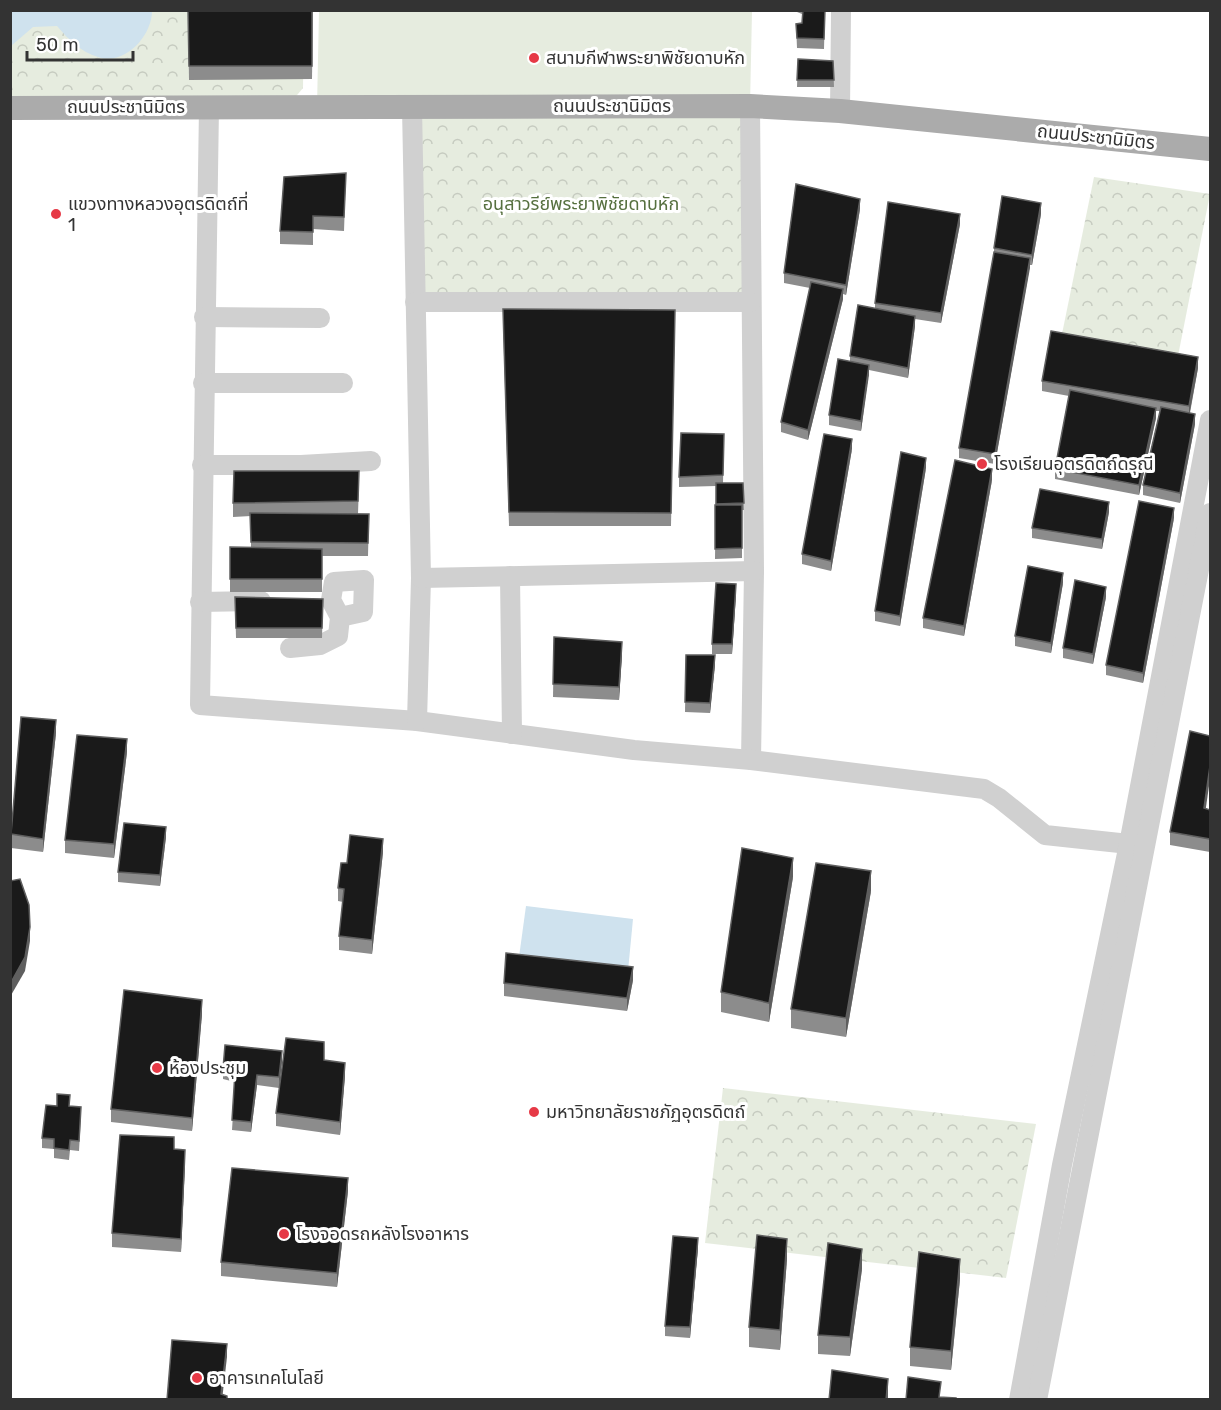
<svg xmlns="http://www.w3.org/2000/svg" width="1221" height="1410" font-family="Rubik,'Noto Sans Thai',sans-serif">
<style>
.grass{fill:#e6ecdf}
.park{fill:url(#park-crowns)}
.water{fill:#cfe2ee}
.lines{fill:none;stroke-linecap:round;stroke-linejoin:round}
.minor{stroke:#d0d0d0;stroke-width:20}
.major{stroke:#ababab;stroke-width:24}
.wall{fill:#8c8c8c}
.shaded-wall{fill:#5f5f5f}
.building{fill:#1a1a1a;stroke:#5f5f5f;stroke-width:1.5}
.poi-dot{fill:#e63946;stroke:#fff;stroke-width:2}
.labels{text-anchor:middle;stroke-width:6;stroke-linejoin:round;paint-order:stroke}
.poi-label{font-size:18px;fill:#333;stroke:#fff;text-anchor:start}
.street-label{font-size:18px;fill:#333;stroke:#fff}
.park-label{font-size:18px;fill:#56703f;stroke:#fff}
</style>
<defs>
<pattern id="park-crowns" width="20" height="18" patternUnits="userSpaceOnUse" patternTransform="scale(1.5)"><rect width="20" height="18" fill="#e6ecdf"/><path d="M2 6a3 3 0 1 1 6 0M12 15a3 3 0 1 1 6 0" fill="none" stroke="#c6cbc0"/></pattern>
</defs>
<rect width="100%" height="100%" fill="#fff"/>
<polygon class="grass" points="319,11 752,11 750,106 317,107"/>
<g class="park">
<polygon points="10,11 304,11 303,88 287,107 11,107"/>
<polygon points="750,106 750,302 415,302 412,107"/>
<polygon points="1094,177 1210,194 1178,356 1062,334"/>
<polygon points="723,1088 1036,1124 1006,1278 705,1243"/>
</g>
<g class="water">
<path d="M 11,10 L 152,11 C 152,35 126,66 98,57 C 81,52 68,39 57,26 L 33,27 L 11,46 Z"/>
<polygon points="526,906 633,919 628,971 519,957"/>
</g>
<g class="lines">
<g class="minor">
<polyline points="750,106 754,571 751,760"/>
<polyline points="209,107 200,705 417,721 634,750 751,760 984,789 999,798 1045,835 1129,844"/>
<polyline points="412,107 421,578 417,721"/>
<polyline points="840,111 841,10"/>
<polyline points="415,302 750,302"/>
<polyline points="204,317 320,318"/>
<polyline points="203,383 343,383"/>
<polyline points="202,465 301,465 371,461"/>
<polyline points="510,576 512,734"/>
<polyline points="421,578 754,571"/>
<polyline points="200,602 261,601"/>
<polyline points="290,648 320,645 338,636 340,617 331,600 334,582 364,580 363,612 340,617"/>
<polyline points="1019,1400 1062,1165 1129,844 1210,420"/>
<polyline points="1037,1400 1210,513"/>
</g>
<polyline class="major" points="10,108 750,106 840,111 1210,149"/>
</g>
<g class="wall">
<polygon points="188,10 313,10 312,79 189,80"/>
<polygon points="797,10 825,10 824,49 797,48 796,24 802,23 802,14 797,12"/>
<polygon points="798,59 833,61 834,87 797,87"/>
<polygon points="346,173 344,231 313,229 313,245 280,244 280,231"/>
<polygon points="860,209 846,295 843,294 843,299 808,440 781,432 781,422 810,288 784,283 784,273"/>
<polygon points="1041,214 1032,265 1030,265 995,464 959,458 959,448 994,253 994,248"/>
<polygon points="960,224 941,323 915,319 915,326 908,378 869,370 861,431 829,425 829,415 850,361 850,356 875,308 875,303"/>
<polygon points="675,310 671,526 509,526 503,323"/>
<polygon points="1198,368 1190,413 1195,424 1180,503 1143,495 1143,485 1160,411 1156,411 1156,418 1139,495 1055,479 1055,469 1069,396 1042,391 1042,381"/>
<polygon points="724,434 723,483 743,483 744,510 742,510 742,558 715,559 716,486 679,487 679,477"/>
<polygon points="852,449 831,571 802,564 802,554"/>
<polygon points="926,468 900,626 875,621 875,611"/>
<polygon points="992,480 964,636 923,628 923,618"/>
<polygon points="359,484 358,514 369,514 368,556 322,556 322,592 230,592 230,547 251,548 251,516 233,517 233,503"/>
<polygon points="1109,512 1102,549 1032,538 1032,528"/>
<polygon points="1174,518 1143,683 1106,675 1106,665"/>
<polygon points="1063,583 1051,653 1015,646 1015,636"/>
<polygon points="736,594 732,654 712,654 712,644"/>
<polygon points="235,597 323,599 322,638 236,638"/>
<polygon points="1106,597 1093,664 1063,658 1063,648"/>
<polygon points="554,637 622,655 619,700 553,697"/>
<polygon points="686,655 715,665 710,713 685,712"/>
<polygon points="56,733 43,852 11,848 11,834"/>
<polygon points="127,752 114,858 65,853 65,840"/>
<polygon points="1206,809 1210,810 1210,852 1170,845 1170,832"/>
<polygon points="166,837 160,886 118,882 118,872"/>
<polygon points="383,852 372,954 339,950 339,936 343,902 338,901 338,888"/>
<polygon points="793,877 769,1022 721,1012 721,992"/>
<polygon points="871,891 846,1037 791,1028 791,1009"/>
<polygon points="633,980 627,1011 504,996 504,983"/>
<polygon points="202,1014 192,1131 111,1122 111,1109"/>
<polygon points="324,1060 345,1076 340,1135 276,1126 276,1113"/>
<polygon points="282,1061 279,1088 257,1085 251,1132 232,1130 235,1082 223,1079 223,1069"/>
<polygon points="57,1106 70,1106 81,1117 79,1151 70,1150 69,1160 54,1158 54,1149 42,1148 42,1138"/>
<polygon points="174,1149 185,1163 181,1252 112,1247 112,1233"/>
<polygon points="348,1191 337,1287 221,1276 221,1262"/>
<polygon points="698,1248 690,1338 665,1336 665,1326"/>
<polygon points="787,1259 780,1350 749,1347 749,1327"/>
<polygon points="862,1269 850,1356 818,1354 818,1335"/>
<polygon points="960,1279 951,1370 910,1366 910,1347"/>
</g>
<g class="shaded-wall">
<polygon points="860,199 860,209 846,295 846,285"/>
<polygon points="1041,203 1041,214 1032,265 1032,255"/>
<polygon points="960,214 960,224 941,323 941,313"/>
<polygon points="1030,258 1030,268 995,464 995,454"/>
<polygon points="843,289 843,299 808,440 808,430"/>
<polygon points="915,316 915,326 908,378 908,368"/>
<polygon points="1198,357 1198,368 1189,416 1189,406"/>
<polygon points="869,365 869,375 861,431 861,421"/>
<polygon points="1156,408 1156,418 1139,495 1139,485"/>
<polygon points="1195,414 1195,424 1180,503 1180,493"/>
<polygon points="852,439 852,449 831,571 831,561"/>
<polygon points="926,458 926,468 900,626 900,616"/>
<polygon points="992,469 992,480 964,636 964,626"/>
<polygon points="1109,502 1109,512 1102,549 1102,539"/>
<polygon points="1174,508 1174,518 1143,683 1143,673"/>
<polygon points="1063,573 1063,583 1051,653 1051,643"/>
<polygon points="736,584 736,594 732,654 732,644"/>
<polygon points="1106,587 1106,597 1093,664 1093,654"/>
<polygon points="622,642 622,655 619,700 619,687"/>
<polygon points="715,655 715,665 710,713 710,703"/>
<polygon points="56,720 56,733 43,852 43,839"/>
<polygon points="127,739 127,752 114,858 114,844"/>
<polygon points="1210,766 1210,779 1204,821 1204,808"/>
<polygon points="166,827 166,837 160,886 160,875"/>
<polygon points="383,839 383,852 372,954 372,940"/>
<polygon points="793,858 793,877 769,1022 769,1003"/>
<polygon points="871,871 871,891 846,1037 846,1018"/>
<polygon points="30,927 30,941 25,971 10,997 10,984"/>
<polygon points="633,967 633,980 627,1011 627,998"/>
<polygon points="202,1000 202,1014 192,1131 192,1118"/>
<polygon points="282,1051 282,1061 279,1088 279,1077"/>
<polygon points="345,1063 345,1076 340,1135 340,1122"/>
<polygon points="257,1075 257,1085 251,1132 251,1122"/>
<polygon points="185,1150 185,1163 181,1252 181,1239"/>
<polygon points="348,1178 348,1191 337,1287 337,1273"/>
<polygon points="698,1238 698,1248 690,1338 690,1327"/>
<polygon points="787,1239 787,1259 780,1350 780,1330"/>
<polygon points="862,1249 862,1269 850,1356 850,1337"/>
<polygon points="960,1259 960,1279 951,1370 951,1351"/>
<polygon points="227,1344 227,1357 222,1400 221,1394"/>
<polygon points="888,1379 888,1400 886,1400"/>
</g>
<g class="building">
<polygon points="188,10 312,10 312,66 189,66"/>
<polygon points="803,10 825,10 824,39 797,38 796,24 802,23"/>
<polygon points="798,59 833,61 834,80 797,80"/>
<polygon points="346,173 344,217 313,216 313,232 280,231 284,177"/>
<polygon points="796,184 860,199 846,285 784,273"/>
<polygon points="1002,196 1041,203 1032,255 994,248"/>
<polygon points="888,202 960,214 941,313 875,303"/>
<polygon points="994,252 1030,258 995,454 959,448"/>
<polygon points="811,282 843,289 808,430 781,422"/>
<polygon points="858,305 915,316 908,368 850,356"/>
<polygon points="503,309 675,310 671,513 509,512"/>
<polygon points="1051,331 1198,357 1189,406 1042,381"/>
<polygon points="838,359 869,365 861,421 829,415"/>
<polygon points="1070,390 1156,408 1139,485 1055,469"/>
<polygon points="1161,407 1195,414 1180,493 1143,485"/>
<polygon points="681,433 724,434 723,475 679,477"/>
<polygon points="824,434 852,439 831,561 802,554"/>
<polygon points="901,452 926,458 900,616 875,611"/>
<polygon points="955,460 992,469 964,626 923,618"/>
<polygon points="234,471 359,471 358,501 233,503"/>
<polygon points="716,483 743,483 744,503 716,504"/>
<polygon points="1040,489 1109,502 1102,539 1032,528"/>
<polygon points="1139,501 1174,508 1143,673 1106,665"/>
<polygon points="715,505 742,505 742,548 715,549"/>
<polygon points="250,513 369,514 368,543 251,542"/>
<polygon points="230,547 322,549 322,579 230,579"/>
<polygon points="1028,566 1063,573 1051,643 1015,636"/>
<polygon points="1075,580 1106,587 1093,654 1063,648"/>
<polygon points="716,583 736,584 732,644 712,644"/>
<polygon points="235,597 323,599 322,628 236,628"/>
<polygon points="554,637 622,642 619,687 553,684"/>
<polygon points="686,655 715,655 710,703 685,702"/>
<polygon points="21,717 56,720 43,839 11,834"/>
<polygon points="1190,731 1210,736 1210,766 1204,808 1210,810 1210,839 1170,832"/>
<polygon points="77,735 127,739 114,844 65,840"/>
<polygon points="124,823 166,827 160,875 118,872"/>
<polygon points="350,835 383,839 372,940 339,936 344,889 338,888 341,863 347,863"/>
<polygon points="742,848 793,858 769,1003 721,992"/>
<polygon points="816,863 871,871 846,1018 791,1009"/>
<polygon points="20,879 29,905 30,927 25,957 10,984 10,881"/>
<polygon points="506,953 633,967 627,998 504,983"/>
<polygon points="124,990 202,1000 192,1118 111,1109"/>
<polygon points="286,1038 324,1042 324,1060 345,1063 340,1122 276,1113"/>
<polygon points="225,1045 282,1051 279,1077 257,1075 251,1122 232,1120 235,1072 223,1069"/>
<polygon points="57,1094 70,1095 69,1106 81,1107 79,1141 70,1140 69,1150 54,1148 54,1139 42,1138 46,1105 57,1106"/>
<polygon points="120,1135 174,1137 174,1149 185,1150 181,1239 112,1233"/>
<polygon points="232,1168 348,1178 337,1273 221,1262"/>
<polygon points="757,1235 787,1239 780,1330 749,1327"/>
<polygon points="673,1236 698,1238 690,1327 665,1326"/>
<polygon points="828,1243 862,1249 850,1337 818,1335"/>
<polygon points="919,1252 960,1259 951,1351 910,1347"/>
<polygon points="172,1340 227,1344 221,1394 227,1396 227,1400 167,1400"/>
<polygon points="832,1370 888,1379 886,1400 829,1400"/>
<polygon points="908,1377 941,1382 939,1397 956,1398 956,1400 906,1400"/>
</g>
<g class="poi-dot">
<circle cx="534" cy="58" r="6"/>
<circle cx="56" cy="214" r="6"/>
<circle cx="982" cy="464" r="6"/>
<circle cx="157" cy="1068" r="6"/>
<circle cx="534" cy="1112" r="6"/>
<circle cx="284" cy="1234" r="6"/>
<circle cx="197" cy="1378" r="6"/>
</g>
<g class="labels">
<g class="poi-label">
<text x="546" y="64">สนามกีฬาพระยาพิชัยดาบหัก</text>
<text x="68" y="210">แขวงทางหลวงอุตรดิตถ์ที่<tspan x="68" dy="21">1</tspan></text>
<text x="994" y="470">โรงเรียนอุตรดิตถ์ดรุณี</text>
<text x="169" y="1074">ห้องประชุม</text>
<text x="546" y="1118">มหาวิทยาลัยราชภัฏอุตรดิตถ์</text>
<text x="296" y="1240">โรงจอดรถหลังโรงอาหาร</text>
<text x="209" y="1384">อาคารเทคโนโลยี</text>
</g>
<g class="street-label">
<text x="612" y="112">ถนนประชานิมิตร</text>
<text x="126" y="113">ถนนประชานิมิตร</text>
<text transform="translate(1096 137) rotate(6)" y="6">ถนนประชานิมิตร</text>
</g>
<g class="park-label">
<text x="581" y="210">อนุสาวรีย์พระยาพิชัยดาบหัก</text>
</g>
</g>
<rect width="1221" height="1410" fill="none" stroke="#333333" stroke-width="24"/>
<path d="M27 51v9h106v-9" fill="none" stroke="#333333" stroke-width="3"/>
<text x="36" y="51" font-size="18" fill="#333333" stroke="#ffffff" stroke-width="4.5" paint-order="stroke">50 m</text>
</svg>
